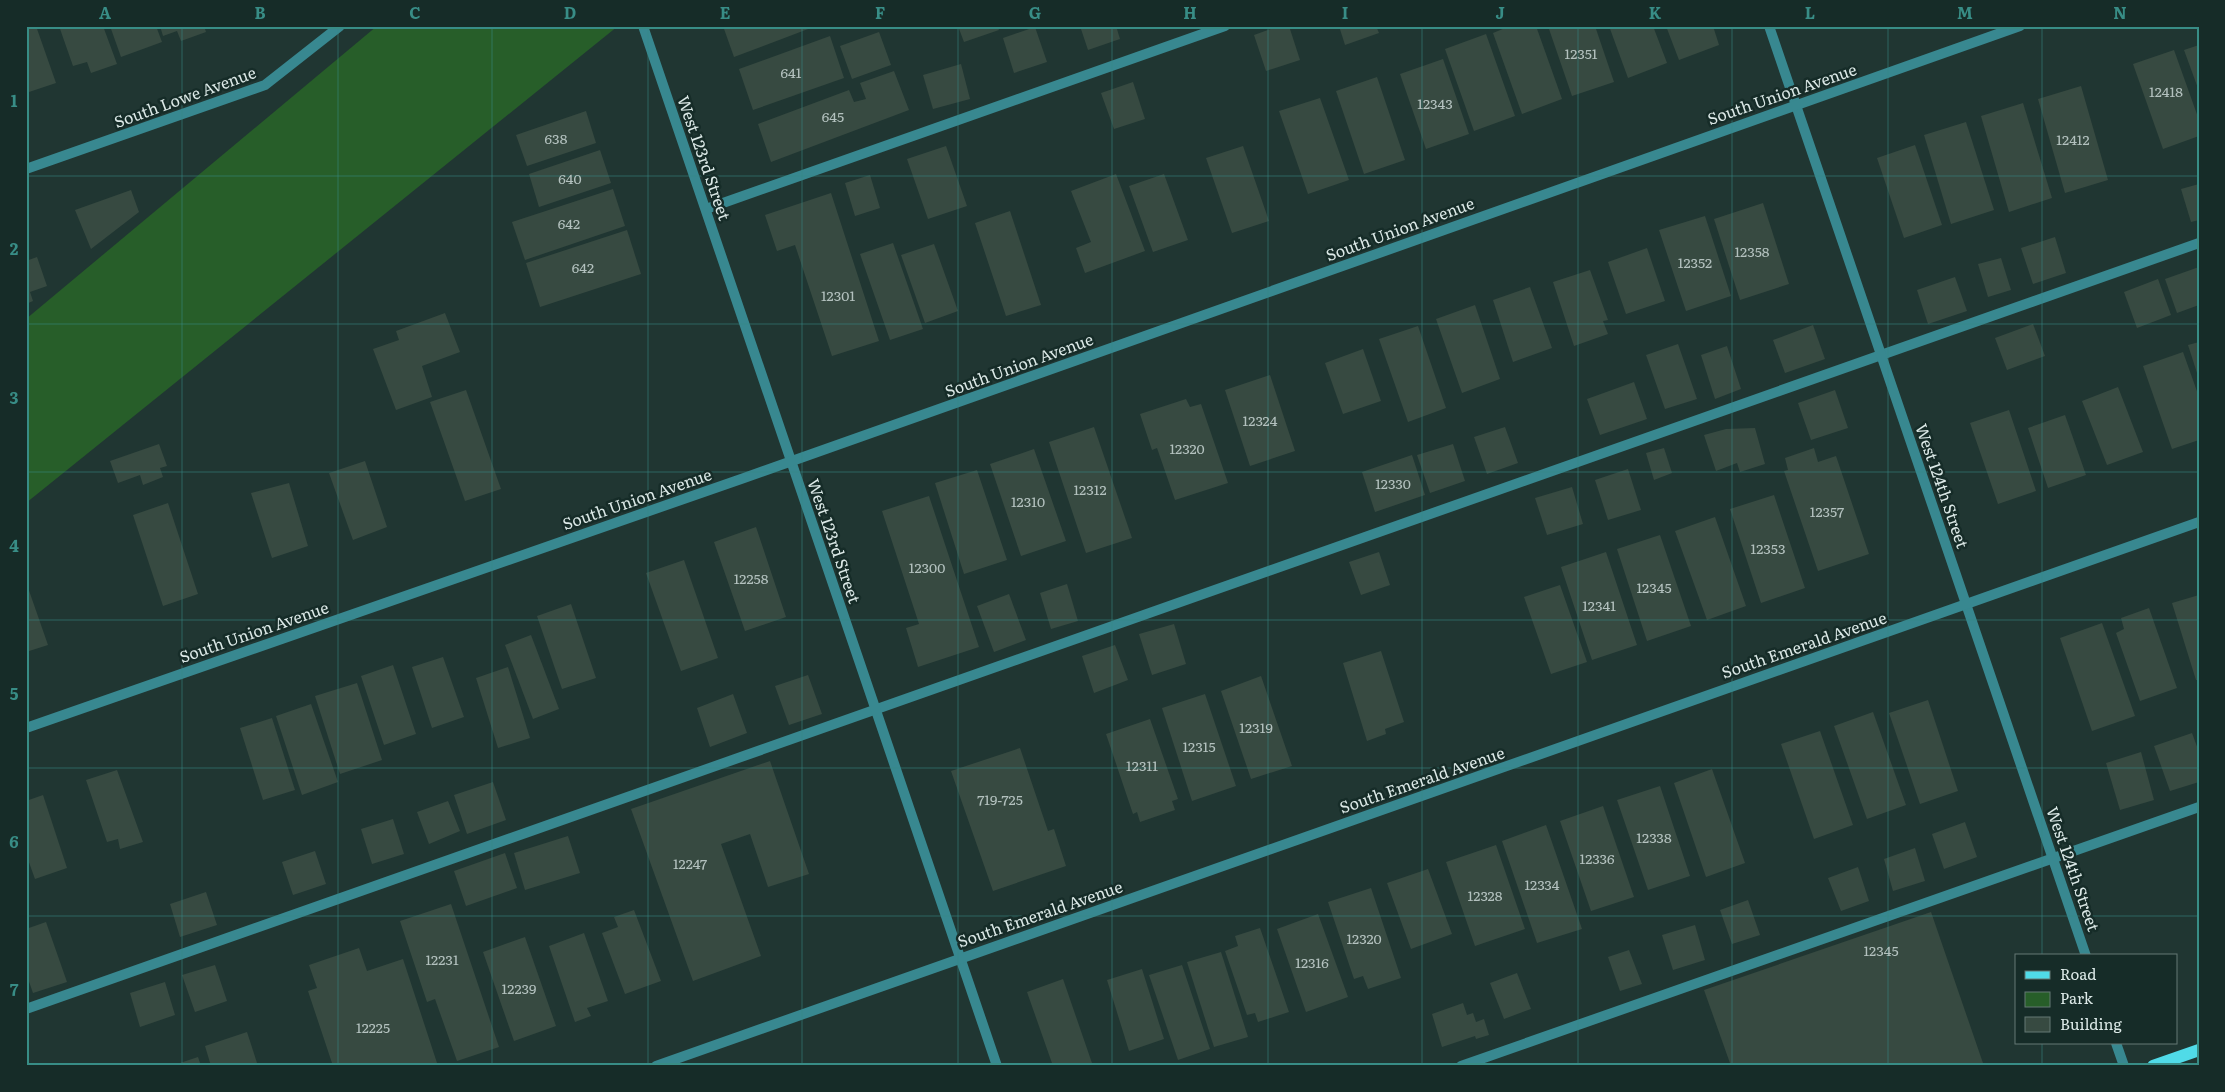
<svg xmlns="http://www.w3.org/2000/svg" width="2225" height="1092" font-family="Literata,serif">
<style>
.green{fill:#275e29}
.building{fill:#374a41}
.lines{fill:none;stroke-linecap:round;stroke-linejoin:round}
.service{stroke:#388890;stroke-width:10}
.minor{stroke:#388890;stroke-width:10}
.primary{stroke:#50dbe8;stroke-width:12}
.grid{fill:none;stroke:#388d86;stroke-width:1;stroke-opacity:0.55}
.labels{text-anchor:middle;stroke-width:5;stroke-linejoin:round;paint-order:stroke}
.number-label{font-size:14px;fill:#b3c1be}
.street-label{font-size:16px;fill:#dce9e7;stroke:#162c28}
.neatline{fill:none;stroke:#388d86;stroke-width:2}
.grid-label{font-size:16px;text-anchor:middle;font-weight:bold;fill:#388d86}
</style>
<rect width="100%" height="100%" fill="#203632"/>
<polygon class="green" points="377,26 618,26 26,503 26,319"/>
<g class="building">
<polygon points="26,26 36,26 56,83 26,93"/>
<polygon points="59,26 103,26 117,64 91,73 87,62 73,66"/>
<polygon points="110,26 156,26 162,42 121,57"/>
<polygon points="160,26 204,26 206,32 181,41 177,31 163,36"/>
<polygon points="723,26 816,26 734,57"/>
<polygon points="958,26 997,26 999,30 964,42"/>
<polygon points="1080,26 1116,26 1120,39 1088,50"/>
<polygon points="1279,26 1289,26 1300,60 1266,71 1254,35"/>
<polygon points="1339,26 1376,26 1379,33 1345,45"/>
<polygon points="1510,26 1536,26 1562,99 1522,114 1493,33"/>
<polygon points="1548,26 1595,26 1614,82 1572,96"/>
<polygon points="1609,26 1653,26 1667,63 1628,78"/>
<polygon points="1666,26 1713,26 1719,45 1679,60"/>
<polygon points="1035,27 1047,62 1014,73 1003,38"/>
<polygon points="879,32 891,65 852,79 840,46"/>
<polygon points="1486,34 1515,116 1474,131 1445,49"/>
<polygon points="830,36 844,78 753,110 739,69"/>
<polygon points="2199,45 2199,91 2184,50"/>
<polygon points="2174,50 2199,120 2199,136 2163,149 2133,64"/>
<polygon points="1443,59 1469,134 1426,149 1400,74"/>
<polygon points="961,64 970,99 933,109 923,75"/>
<polygon points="894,71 909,110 771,162 758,124 849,90 854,102 866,99 860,83"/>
<polygon points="1377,77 1405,160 1364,174 1336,91"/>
<polygon points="1133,82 1145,119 1114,129 1101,93"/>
<polygon points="2081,86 2108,180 2065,193 2038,99"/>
<polygon points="1320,98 1349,180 1308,194 1279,111"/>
<polygon points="2023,103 2052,198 2009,212 1981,116"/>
<polygon points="586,111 596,143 527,166 516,135"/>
<polygon points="1966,122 1994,210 1951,224 1924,135"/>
<polygon points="1915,145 1942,225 1904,238 1877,158"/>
<polygon points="946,146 967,206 928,219 907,159"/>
<polygon points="1243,146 1269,221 1232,233 1206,158"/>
<polygon points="600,150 611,183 539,207 529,174"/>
<polygon points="1116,174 1145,251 1085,273 1076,248 1091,242 1071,191"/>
<polygon points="1164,174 1188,240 1153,252 1129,186"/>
<polygon points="870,175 880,208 855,216 845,183"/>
<polygon points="2199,184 2199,220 2191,222 2181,189"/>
<polygon points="613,189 625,226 525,260 512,222"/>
<polygon points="131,190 139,212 91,249 75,210"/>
<polygon points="831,193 879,341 832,356 795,245 777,251 765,215"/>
<polygon points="1763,203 1789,284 1740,300 1714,219"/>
<polygon points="1010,211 1041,305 1006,316 975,223"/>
<polygon points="1705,216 1731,296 1686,311 1659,230"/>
<polygon points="627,230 641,274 540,307 526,263"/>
<polygon points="2055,237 2066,273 2033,284 2021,248"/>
<polygon points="893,243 923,329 890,340 860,254"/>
<polygon points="934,244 958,311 925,323 901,255"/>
<polygon points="1647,248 1665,301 1626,314 1608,262"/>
<polygon points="37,257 47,286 30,292 33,301 26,304 26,261"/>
<polygon points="2001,258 2011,290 1988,297 1978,264"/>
<polygon points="2199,267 2199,305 2177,313 2165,279"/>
<polygon points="1590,270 1608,320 1603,321 1608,334 1574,346 1553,282"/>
<polygon points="1955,277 1967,311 1928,324 1917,290"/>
<polygon points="2158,279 2171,315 2137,328 2124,292"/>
<polygon points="1530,287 1552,348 1513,362 1493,300"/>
<polygon points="1475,305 1500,379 1462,393 1436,319"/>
<polygon points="445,313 460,352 422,366 432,397 396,410 373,349 399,340 396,331"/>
<polygon points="2033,324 2045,356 2007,370 1995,338"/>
<polygon points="1813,325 1825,359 1785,373 1773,340"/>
<polygon points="1418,326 1446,408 1408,422 1379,339"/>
<polygon points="2199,342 2199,376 2198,376 2188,345"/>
<polygon points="1678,344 1697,399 1665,409 1646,355"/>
<polygon points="1727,346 1741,389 1715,399 1701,355"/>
<polygon points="1363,349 1381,401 1343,414 1325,363"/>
<polygon points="2183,352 2199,397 2199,440 2172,449 2143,366"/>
<polygon points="1270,375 1295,451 1250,466 1225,390"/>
<polygon points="1634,382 1647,419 1600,435 1587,399"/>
<polygon points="2118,387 2143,452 2107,465 2082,401"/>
<polygon points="466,390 501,489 465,501 430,402"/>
<polygon points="1835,390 1848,428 1811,440 1798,403"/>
<polygon points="1186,399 1190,407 1201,404 1228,483 1175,500 1157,448 1152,450 1140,414"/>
<polygon points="2009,410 2036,491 1998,504 1970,423"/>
<polygon points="2065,415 2086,475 2048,488 2028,428"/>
<polygon points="1094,427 1132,538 1086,553 1049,442"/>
<polygon points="1505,427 1518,463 1487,474 1474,437"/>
<polygon points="1755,428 1765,464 1740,472 1737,463 1716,471 1704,435 1726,429"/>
<polygon points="159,444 167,466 160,468 163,477 143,485 140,475 118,483 110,461"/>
<polygon points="1453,444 1465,481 1430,493 1417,455"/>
<polygon points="1664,448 1672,473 1654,480 1646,453"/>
<polygon points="1814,448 1818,462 1836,456 1869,554 1818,571 1784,471 1788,470 1785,458"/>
<polygon points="1034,449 1066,541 1021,556 990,464"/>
<polygon points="1412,455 1425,495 1375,512 1362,472"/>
<polygon points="365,461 387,527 353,540 329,473"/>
<polygon points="1628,469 1641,510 1608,520 1595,480"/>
<polygon points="977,470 1007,560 964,574 935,483"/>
<polygon points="289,483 308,546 272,558 251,493"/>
<polygon points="1572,487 1583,524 1547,535 1535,498"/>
<polygon points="1774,495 1805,588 1761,603 1730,509"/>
<polygon points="929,496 979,647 918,667 906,628 919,624 882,511"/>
<polygon points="168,503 198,594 163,606 133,515"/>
<polygon points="1715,517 1746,606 1707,620 1675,531"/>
<polygon points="756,527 786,617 745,631 714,542"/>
<polygon points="1660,535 1691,626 1647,641 1617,549"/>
<polygon points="1379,552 1390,585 1361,595 1349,562"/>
<polygon points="1606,552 1637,645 1592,660 1561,567"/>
<polygon points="684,560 718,658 681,671 646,573"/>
<polygon points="26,582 48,645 26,652"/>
<polygon points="1067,584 1078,621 1051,629 1040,593"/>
<polygon points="1560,585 1587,662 1551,674 1524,597"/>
<polygon points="1009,594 1026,640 994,652 977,606"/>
<polygon points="2199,595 2199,680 2196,680 2172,603"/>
<polygon points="571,604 596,678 562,689 537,616"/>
<polygon points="2149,608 2177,688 2140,701 2116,633 2124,629 2121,618"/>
<polygon points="2102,623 2135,716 2092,731 2060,638"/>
<polygon points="1174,624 1186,664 1152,675 1139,634"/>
<polygon points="531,635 559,709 533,719 505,645"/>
<polygon points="1115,645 1128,680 1094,693 1082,656"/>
<polygon points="1381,651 1404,722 1385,729 1386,734 1367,741 1343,663"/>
<polygon points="443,657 464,717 432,728 412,667"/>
<polygon points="393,665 416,734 384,745 361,676"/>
<polygon points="508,667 530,738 498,748 476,678"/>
<polygon points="808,675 822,714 789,725 775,686"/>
<polygon points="1261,676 1292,766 1251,779 1221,691"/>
<polygon points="357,683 382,760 340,774 315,696"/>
<polygon points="733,694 747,733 710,747 697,708"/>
<polygon points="1205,694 1236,786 1192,801 1162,708"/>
<polygon points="1928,700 1958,791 1920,804 1889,713"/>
<polygon points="311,704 338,782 302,795 276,716"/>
<polygon points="1873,712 1906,805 1867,819 1834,726"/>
<polygon points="272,718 295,790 263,800 240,728"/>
<polygon points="1150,719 1178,799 1172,801 1175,810 1140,822 1137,812 1133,814 1106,734"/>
<polygon points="1820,731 1853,825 1814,839 1781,744"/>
<polygon points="2192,733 2199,752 2199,782 2170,791 2154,746"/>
<polygon points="1020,748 1048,831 1054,829 1066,866 993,891 951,771"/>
<polygon points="2141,752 2154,800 2120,810 2106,763"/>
<polygon points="770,761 809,874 768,887 750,834 721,844 761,956 693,981 631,809"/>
<polygon points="1712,769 1745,863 1706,877 1674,783"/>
<polygon points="117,770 143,842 120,849 118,839 107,842 86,780"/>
<polygon points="493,782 506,820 467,834 454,795"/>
<polygon points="1660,786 1690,876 1648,890 1617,800"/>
<polygon points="43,795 67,868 35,879 26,854 26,801"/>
<polygon points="448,801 460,831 429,844 417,812"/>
<polygon points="1603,806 1634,897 1591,911 1560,821"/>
<polygon points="393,819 404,854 372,864 361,829"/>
<polygon points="1965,822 1977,857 1944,869 1932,834"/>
<polygon points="1546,825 1582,929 1537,943 1502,841"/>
<polygon points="568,836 580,873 525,890 514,853"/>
<polygon points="1496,845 1525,929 1475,946 1446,862"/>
<polygon points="1915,848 1925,881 1893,891 1884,859"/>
<polygon points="315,851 326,884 293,895 282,862"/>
<polygon points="505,853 517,888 466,906 454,871"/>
<polygon points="1858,867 1869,901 1841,911 1828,878"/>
<polygon points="1428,869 1452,934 1411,949 1387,883"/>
<polygon points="1371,888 1401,978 1368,989 1363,976 1354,979 1328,902"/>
<polygon points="206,892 217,925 180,937 170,904"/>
<polygon points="1748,900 1760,935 1732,944 1720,910"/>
<polygon points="451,904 499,1047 457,1061 435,999 427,1002 400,921"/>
<polygon points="634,910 661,981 625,994 602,933 618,927 614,917"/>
<polygon points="1931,912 1984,1066 1731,1066 1704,990"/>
<polygon points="1318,914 1348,997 1306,1012 1277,929"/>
<polygon points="46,922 67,982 33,993 26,973 26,929"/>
<polygon points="1695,925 1705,960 1673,970 1662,935"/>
<polygon points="1260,928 1289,1012 1258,1022 1255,1013 1247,1015 1225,951 1238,946 1235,936"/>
<polygon points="584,933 608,1001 587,1008 591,1016 575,1022 549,946"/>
<polygon points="525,937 556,1026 514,1041 483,952"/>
<polygon points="359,948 367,971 403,959 438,1066 333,1066 308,991 317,988 309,965"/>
<polygon points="1629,950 1642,984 1620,991 1608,957"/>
<polygon points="1221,952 1248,1037 1214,1047 1187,962"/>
<polygon points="215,965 227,1001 195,1012 182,975"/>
<polygon points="1182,965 1210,1049 1178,1060 1149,975"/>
<polygon points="1142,969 1164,1039 1129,1051 1107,980"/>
<polygon points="1517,973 1531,1009 1504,1019 1490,983"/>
<polygon points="1063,979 1093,1066 1053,1066 1027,992"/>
<polygon points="165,982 175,1015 140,1027 130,993"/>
<polygon points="1463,1003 1467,1015 1473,1013 1476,1022 1484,1019 1489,1035 1476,1039 1475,1036 1442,1047 1432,1014"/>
<polygon points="247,1032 258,1066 211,1066 205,1046"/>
<polygon points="198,1057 201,1066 174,1066 174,1065"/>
</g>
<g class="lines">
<g class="service">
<polyline points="706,209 1225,26"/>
<polyline points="26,1009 2199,243"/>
<polyline points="1461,1066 2199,807"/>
</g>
<g class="minor">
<polyline points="643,26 997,1066"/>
<polyline points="1769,26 2086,956"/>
<polyline points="26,169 265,85 340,26"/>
<polyline points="26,728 744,478 2020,26"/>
<polyline points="2116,1043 2124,1066"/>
<polyline points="656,1066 2199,522"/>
</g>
<polyline class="primary" points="2153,1066 2199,1050"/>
</g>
<path class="grid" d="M 182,26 L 182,1066M 338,26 L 338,1066M 492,26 L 492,1066M 648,26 L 648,1066M 802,26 L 802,1066M 958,26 L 958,1066M 1112,26 L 1112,1066M 1268,26 L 1268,1066M 1422,26 L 1422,1066M 1578,26 L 1578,1066M 1732,26 L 1732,1066M 1888,26 L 1888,1066M 2042,26 L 2042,956M 26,176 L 2199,176M 26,324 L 2199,324M 26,472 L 2199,472M 26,620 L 2199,620M 26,768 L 2199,768M 26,916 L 2199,916M 2042,1043 L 2042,1066"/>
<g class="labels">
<g class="number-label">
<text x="1581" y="59">12351</text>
<text x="791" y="78">641</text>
<text x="2166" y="97">12418</text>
<text x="1435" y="109">12343</text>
<text x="833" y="122">645</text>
<text x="556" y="144">638</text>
<text x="2073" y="145">12412</text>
<text x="570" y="184">640</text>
<text x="569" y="229">642</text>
<text x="1752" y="257">12358</text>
<text x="1695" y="268">12352</text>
<text x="583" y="273">642</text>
<text x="838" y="301">12301</text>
<text x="1260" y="426">12324</text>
<text x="1187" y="454">12320</text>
<text x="1393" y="489">12330</text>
<text x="1090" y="495">12312</text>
<text x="1028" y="507">12310</text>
<text x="1827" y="517">12357</text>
<text x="1768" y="554">12353</text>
<text x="927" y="573">12300</text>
<text x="751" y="584">12258</text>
<text x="1654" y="593">12345</text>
<text x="1599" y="611">12341</text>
<text x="1256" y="733">12319</text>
<text x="1199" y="752">12315</text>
<text x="1142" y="771">12311</text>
<text x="1000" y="805">719-725</text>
<text x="1654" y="843">12338</text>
<text x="1597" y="864">12336</text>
<text x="690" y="869">12247</text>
<text x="1542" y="890">12334</text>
<text x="1485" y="901">12328</text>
<text x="1364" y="944">12320</text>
<text x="1881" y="956">12345</text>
<text x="442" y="965">12231</text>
<text x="1312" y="968">12316</text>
<text x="519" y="994">12239</text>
<text x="373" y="1033">12225</text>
</g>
<g class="street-label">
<text transform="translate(1782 94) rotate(-19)" y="6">South Union Avenue</text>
<text transform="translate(185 97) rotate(-20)" y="6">South Lowe Avenue</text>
<text transform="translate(704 158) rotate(71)" y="6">West 123rd Street</text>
<text transform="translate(1400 229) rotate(-20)" y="6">South Union Avenue</text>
<text transform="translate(1019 365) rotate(-20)" y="6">South Union Avenue</text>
<text transform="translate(1942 486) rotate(71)" y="6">West 124th Street</text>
<text transform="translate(637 499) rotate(-19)" y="6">South Union Avenue</text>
<text transform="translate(834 541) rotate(71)" y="6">West 123rd Street</text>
<text transform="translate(254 632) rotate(-19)" y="6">South Union Avenue</text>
<text transform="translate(1804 645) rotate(-19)" y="6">South Emerald Avenue</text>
<text transform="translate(1422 780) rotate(-19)" y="6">South Emerald Avenue</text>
<text transform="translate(2073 869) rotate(71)" y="6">West 124th Street</text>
<text transform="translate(1040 914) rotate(-19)" y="6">South Emerald Avenue</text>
</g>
</g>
<rect width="2225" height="1092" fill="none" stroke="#162c28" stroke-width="55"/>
<rect x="2015" y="954" width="162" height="90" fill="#162c28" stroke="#657874"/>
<rect x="2025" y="971" width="25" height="8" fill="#50dbe8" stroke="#657874"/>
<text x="2060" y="980" font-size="15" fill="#dce9e7">Road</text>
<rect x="2025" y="992" width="25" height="15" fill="#275e29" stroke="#657874"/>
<text x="2060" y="1004" font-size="15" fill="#dce9e7">Park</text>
<rect x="2025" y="1017" width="25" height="15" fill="#374a41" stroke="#657874"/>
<text x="2060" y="1030" font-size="15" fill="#dce9e7">Building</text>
<rect x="28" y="28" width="2170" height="1036" class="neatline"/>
<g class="grid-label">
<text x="105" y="19">A</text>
<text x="260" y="19">B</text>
<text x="415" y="19">C</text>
<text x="570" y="19">D</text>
<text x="725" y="19">E</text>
<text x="880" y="19">F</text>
<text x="1035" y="19">G</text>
<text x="1190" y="19">H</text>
<text x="1345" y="19">I</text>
<text x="1500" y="19">J</text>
<text x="1655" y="19">K</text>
<text x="1810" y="19">L</text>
<text x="1965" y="19">M</text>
<text x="2120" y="19">N</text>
<text x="14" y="107">1</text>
<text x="14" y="255">2</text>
<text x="14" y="404">3</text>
<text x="14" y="552">4</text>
<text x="14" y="700">5</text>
<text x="14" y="848">6</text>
<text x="14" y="996">7</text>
</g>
</svg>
